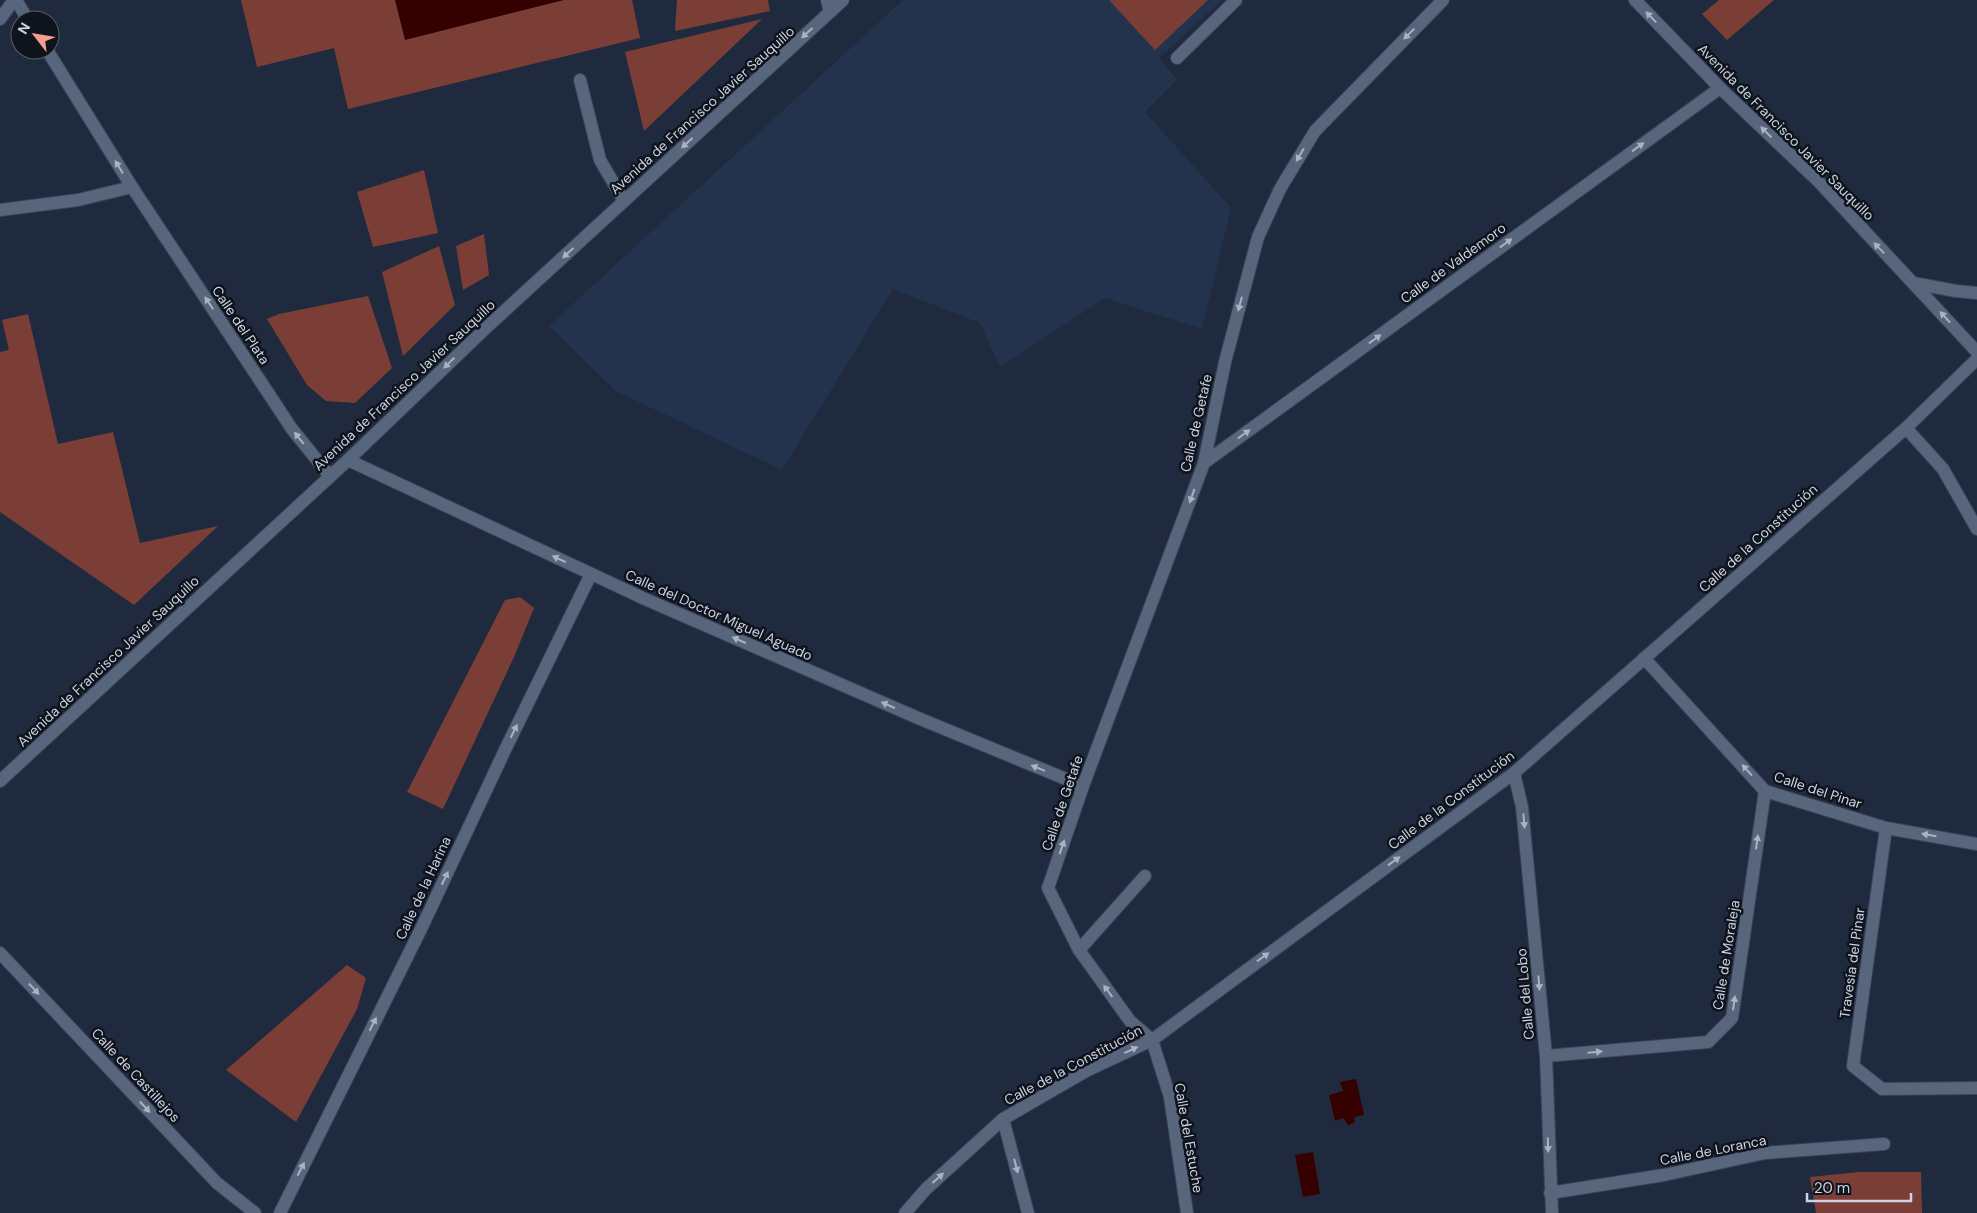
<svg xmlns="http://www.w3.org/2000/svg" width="1977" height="1213" font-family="'DM Sans',sans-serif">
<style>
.built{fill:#24334d}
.green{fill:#7b3e36}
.water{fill:#350000}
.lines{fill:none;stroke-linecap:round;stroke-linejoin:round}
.service-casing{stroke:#3b4456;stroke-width:14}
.pedestrian-casing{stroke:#3b4456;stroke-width:14}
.minor-casing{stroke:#3b4456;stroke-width:14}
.secondary-casing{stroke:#3b4456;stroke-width:14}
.service{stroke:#58667d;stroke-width:12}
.pedestrian{stroke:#58667d;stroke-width:12}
.minor{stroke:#58667d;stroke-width:12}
.secondary{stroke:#58667d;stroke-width:12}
.oneway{fill:#a9b3c4}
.labels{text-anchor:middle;stroke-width:5;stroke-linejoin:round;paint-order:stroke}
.street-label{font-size:14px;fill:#ccd4e2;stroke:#0e131c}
</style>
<rect width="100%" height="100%" fill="#1f2a3f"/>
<polygon class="built" points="903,0 1222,0 1159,58 1177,80 1145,112 1231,208 1202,329 1105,298 1000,367 980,323 893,289 782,470 616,391 549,326"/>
<g class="green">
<polygon points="241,0 632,0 640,38 348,109 334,48 257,67"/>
<polygon points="677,0 768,0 770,11 675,31"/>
<polygon points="1109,0 1208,0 1155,50"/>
<polygon points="1719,0 1774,0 1727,40 1702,14"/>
<polygon points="762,19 644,131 625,52"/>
<polygon points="424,170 438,233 373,247 357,192"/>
<polygon points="484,234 489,275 463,290 456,246"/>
<polygon points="439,246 455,305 403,356 382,272"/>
<polygon points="368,296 392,368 355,403 326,401 307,385 267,319 279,314"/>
<polygon points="28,314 58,444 113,432 140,543 218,526 134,605 0,512 0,352 9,350 2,320"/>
<polygon points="520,597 534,608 514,657 443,809 407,792 505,600"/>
<polygon points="347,965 366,978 357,1009 296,1122 226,1070"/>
<polygon points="1859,1172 1921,1172 1922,1213 1816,1213 1810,1177"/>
</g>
<g class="water">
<polygon points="395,0 564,0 405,40"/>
<polygon points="1356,1079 1364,1115 1354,1117 1355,1122 1349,1125 1347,1124 1344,1118 1335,1121 1329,1095 1343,1091 1340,1082"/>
<polygon points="1313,1152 1320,1194 1303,1197 1295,1155"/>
</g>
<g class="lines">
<defs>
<g id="service">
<polyline points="827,0 830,12"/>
<polyline points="0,19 14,0"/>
<polyline points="1177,58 1236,0"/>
<polyline points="580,80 600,160 624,201"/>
<polyline points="0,210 78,200 132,187"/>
</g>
<g id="pedestrian">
<polyline points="1079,950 1145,876"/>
<polyline points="1550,1193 1664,1175 1765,1153 1884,1144"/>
</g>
<g id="minor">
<polyline points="16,0 28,20"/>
<polyline points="47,50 132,187 292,429 330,476"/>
<polyline points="348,460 645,599 918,718 1083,786"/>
<polyline points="1204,463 1720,88"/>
<polyline points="1644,658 1765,791 1886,828 1977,844"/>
<polyline points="1514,773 1522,807 1546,1056 1552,1213"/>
<polyline points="1886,828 1853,1066 1882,1089 1977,1088"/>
<polyline points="0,953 217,1183 255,1213"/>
<polyline points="1546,1056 1708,1042 1732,1018 1765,791"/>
<polyline points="1003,1119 1028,1213"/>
<polyline points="280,1213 421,929 505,750 591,574"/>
<polyline points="905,1213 926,1189 1003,1119 1086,1071 1152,1040 1514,773 1906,428 1943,469 1977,529"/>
<polyline points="1187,1213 1170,1097 1152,1040 1130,1021 1079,950 1048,888 1083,786 1204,463 1225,362 1258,237 1280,189 1315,131 1443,0"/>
</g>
<g id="secondary">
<polyline points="1635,0 1720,88 1819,182 1977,352"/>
<polyline points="1913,283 1956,291 1977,293"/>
<polyline points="1906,428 1977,359"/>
<polyline points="0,781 348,460 487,327 843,0"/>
</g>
</defs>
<use href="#service" class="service-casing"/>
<use href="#pedestrian" class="pedestrian-casing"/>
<use href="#minor" class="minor-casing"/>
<use href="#secondary" class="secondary-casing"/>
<use href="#service" class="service"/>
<use href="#pedestrian" class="pedestrian"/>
<use href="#minor" class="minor"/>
<use href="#secondary" class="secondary"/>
</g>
<defs><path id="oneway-solid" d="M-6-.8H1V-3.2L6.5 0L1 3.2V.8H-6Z" transform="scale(1.25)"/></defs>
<g class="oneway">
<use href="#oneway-solid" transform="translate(1651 17) rotate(-134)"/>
<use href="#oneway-solid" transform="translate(807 33) rotate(138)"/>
<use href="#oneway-solid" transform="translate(1409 34) rotate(135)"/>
<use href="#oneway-solid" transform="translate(1766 132) rotate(-136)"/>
<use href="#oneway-solid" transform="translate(687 143) rotate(138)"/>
<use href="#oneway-solid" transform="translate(1638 147) rotate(-36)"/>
<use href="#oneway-solid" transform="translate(1300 155) rotate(121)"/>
<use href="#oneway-solid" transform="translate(119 167) rotate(-122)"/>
<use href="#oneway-solid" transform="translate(1506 243) rotate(-36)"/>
<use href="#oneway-solid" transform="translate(1879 248) rotate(-134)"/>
<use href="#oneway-solid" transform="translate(568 253) rotate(137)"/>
<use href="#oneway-solid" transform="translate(209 303) rotate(-124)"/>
<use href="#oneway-solid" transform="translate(1240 304) rotate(105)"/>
<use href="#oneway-solid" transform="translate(1945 317) rotate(-133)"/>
<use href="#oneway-solid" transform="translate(1375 339) rotate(-36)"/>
<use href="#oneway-solid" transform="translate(449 363) rotate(136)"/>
<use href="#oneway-solid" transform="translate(1244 434) rotate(-36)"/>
<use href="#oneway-solid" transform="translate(299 438) rotate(-128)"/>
<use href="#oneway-solid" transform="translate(1192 496) rotate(110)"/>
<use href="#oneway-solid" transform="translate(559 559) rotate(-155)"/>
<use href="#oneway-solid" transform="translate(739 640) rotate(-156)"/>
<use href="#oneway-solid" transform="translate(888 705) rotate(-156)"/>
<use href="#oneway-solid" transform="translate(514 731) rotate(-64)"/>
<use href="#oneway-solid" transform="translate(1038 768) rotate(-158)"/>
<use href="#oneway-solid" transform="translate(1747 770) rotate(-132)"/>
<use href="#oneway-solid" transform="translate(1524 821) rotate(85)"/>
<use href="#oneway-solid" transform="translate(1929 835) rotate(-170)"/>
<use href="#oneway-solid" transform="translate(1757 842) rotate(-82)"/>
<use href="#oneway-solid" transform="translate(1062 847) rotate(-71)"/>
<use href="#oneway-solid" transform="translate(1394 861) rotate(-36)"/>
<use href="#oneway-solid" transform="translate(445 878) rotate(-65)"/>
<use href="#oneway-solid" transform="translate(1263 957) rotate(-36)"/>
<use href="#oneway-solid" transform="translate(1539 983) rotate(85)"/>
<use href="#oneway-solid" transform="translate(34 989) rotate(47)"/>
<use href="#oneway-solid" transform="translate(1108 991) rotate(-126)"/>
<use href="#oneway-solid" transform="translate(1734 1003) rotate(-82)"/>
<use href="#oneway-solid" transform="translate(373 1024) rotate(-63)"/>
<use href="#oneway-solid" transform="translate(1131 1050) rotate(-25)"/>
<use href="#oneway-solid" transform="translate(1595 1052) rotate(-5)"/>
<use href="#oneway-solid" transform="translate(145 1107) rotate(47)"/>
<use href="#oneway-solid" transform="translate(1548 1145) rotate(88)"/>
<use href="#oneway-solid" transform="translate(1016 1166) rotate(75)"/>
<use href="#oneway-solid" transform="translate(301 1169) rotate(-63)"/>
<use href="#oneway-solid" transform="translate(938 1178) rotate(-42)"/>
</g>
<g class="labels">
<g class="street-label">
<text transform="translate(702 110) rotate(-42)" y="5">Avenida de Francisco Javier Sauquillo</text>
<text transform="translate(1786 132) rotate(45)" y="5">Avenida de Francisco Javier Sauquillo</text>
<text transform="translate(1453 263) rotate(-36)" y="5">Calle de Valdemoro</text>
<text transform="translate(241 325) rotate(56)" y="5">Calle del Plata</text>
<text transform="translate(404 385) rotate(-43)" y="5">Avenida de Francisco Javier Sauquillo</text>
<text transform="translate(1196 423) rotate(-77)" y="5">Calle de Getafe</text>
<text transform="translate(1758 538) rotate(-42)" y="5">Calle de la Constitución</text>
<text transform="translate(719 615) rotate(24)" y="5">Calle del Doctor Miguel Aguado</text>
<text transform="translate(108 661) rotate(-43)" y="5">Avenida de Francisco Javier Sauquillo</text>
<text transform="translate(1818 790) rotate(18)" y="5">Calle del Pinar</text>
<text transform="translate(1451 800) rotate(-37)" y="5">Calle de la Constitución</text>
<text transform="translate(1062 803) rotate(-71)" y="5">Calle de Getafe</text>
<text transform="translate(423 888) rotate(-65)" y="5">Calle de la Harina</text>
<text transform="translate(1726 955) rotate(-81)" y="5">Calle de Moraleja</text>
<text transform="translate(1852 963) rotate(-82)" y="5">Travesía del Pinar</text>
<text transform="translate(1525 994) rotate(-95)" y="5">Calle del Lobo</text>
<text transform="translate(1073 1065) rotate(-28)" y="5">Calle de la Constitución</text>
<text transform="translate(136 1075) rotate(47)" y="5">Calle de Castillejos</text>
<text transform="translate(1189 1138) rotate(80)" y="5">Calle del Estuche</text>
<text transform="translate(1713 1150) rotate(-11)" y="5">Calle de Loranca</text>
</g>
</g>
<g transform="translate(35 35) rotate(301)"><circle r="24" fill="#0e131c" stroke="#5a606b"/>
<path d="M0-4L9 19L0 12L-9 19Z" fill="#f59d90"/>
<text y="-8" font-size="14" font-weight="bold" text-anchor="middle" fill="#ccd4e2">N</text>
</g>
<path d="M1807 1193v8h104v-8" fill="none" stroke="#ccd4e2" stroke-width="2.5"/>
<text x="1814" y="1193" font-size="15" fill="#ccd4e2" stroke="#0e131c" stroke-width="4" paint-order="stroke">20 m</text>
</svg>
